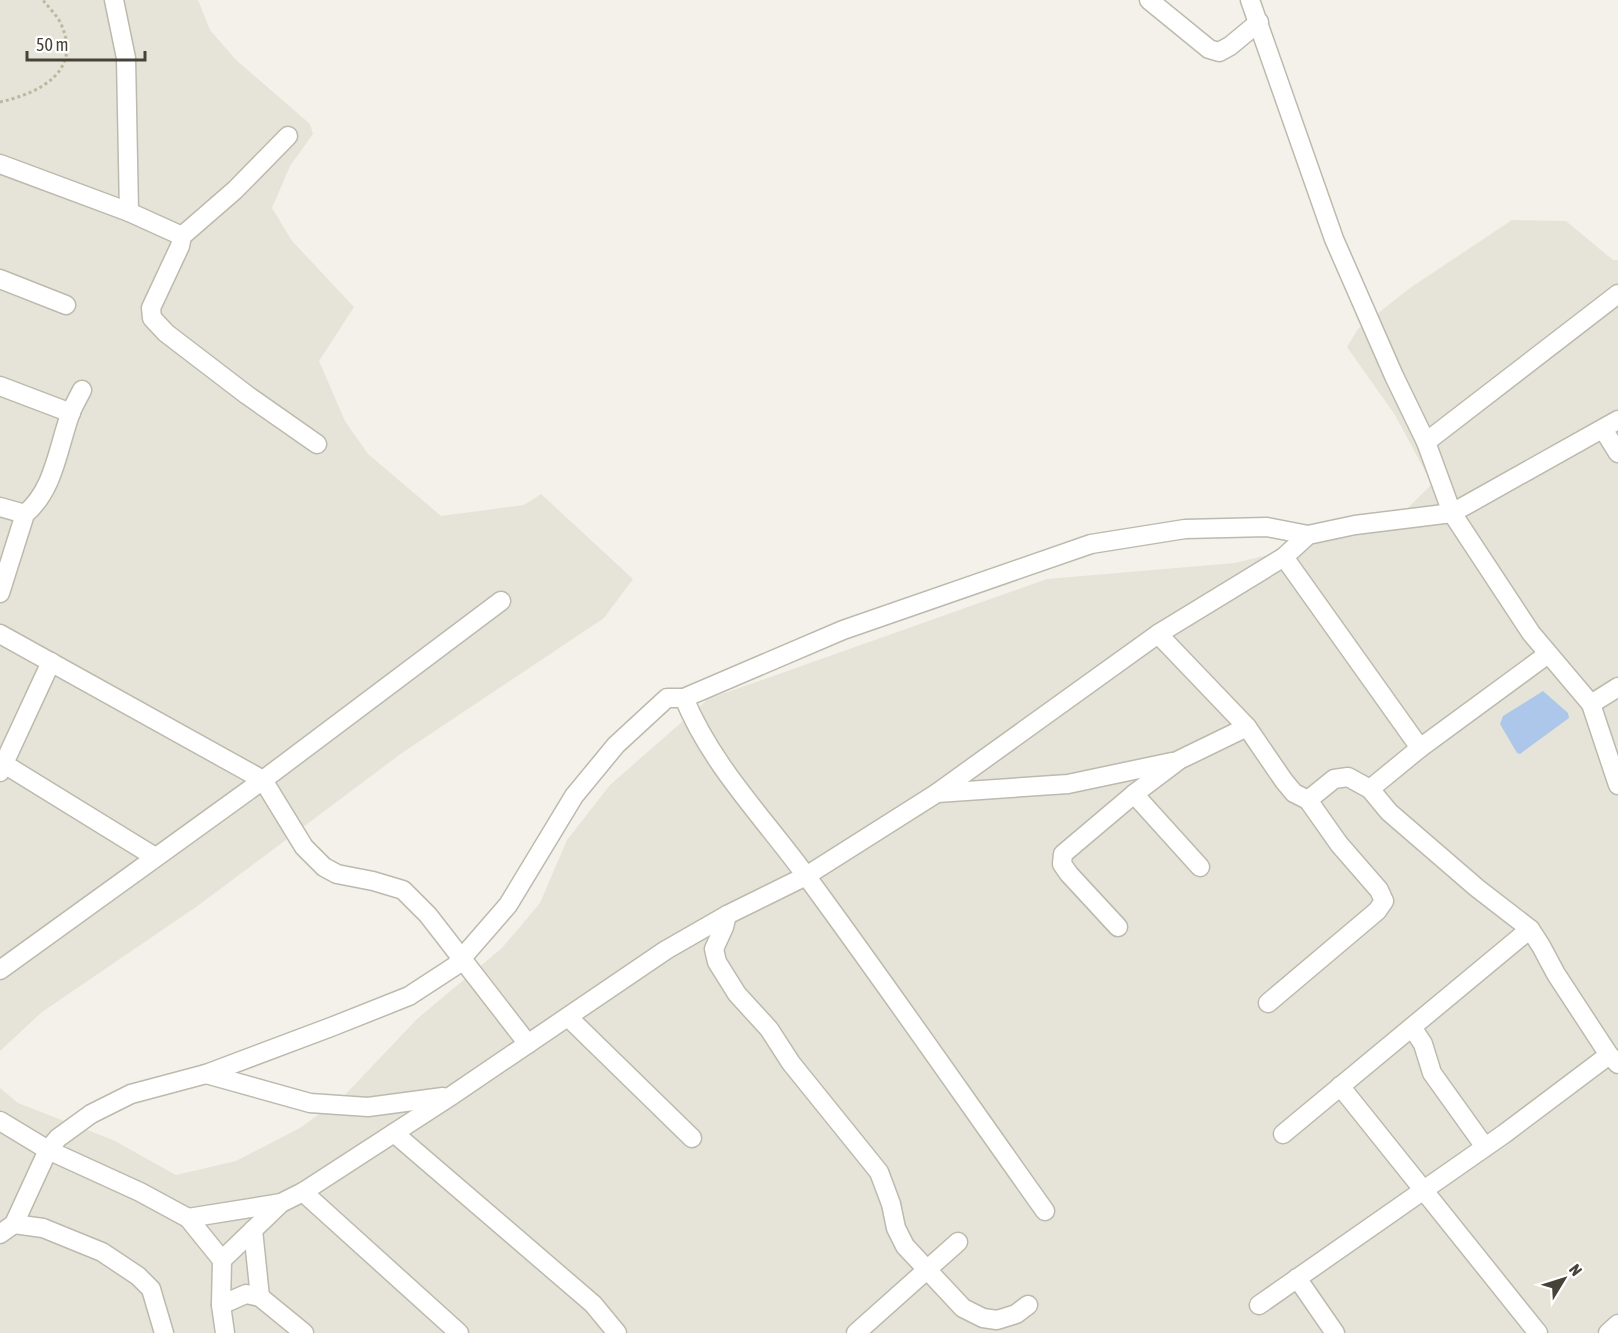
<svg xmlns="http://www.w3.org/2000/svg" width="1618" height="1333" font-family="'Asap Condensed',sans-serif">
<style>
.residential{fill:#e6e4d8}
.water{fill:#acc7e9}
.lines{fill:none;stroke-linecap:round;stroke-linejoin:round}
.street-casing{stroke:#bdbaad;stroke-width:21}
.path{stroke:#beb79f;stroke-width:3;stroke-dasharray:3 3;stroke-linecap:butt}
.street{stroke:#fff;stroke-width:18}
</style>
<rect width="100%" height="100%" fill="#f3f1e9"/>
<g class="residential">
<polygon points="0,0 198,0 210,30 236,60 310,124 313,134 290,166 272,208 292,241 354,307 319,361 345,421 368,454 441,516 524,505 541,494 633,579 604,618 402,753 196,907 42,1012 0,1051"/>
<polygon points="1512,220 1566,221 1613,260 1618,260 1618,1333 0,1333 0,1088 18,1103 113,1140 176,1175 236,1161 300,1128 344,1096 417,1019 502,948 540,903 567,840 610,785 708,699 1047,579 1235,563 1359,533 1407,509 1432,484 1395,415 1347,347 1358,329 1410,288"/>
</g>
<polygon class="water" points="1543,691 1568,713 1569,718 1520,754 1517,753 1500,724 1503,716"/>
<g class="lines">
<defs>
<g id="street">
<polyline points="114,0 126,58 129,212"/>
<polyline points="1149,0 1209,49 1219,52 1230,46 1259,22"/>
<polyline points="1250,0 1334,239 1394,376 1426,442 1452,513 1531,633 1591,704 1618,785"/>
<polyline points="288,136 235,190 182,236 180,246 151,308 152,318 166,333 247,395 317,444"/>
<polyline points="0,164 129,212 182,236"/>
<polyline points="0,279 66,305"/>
<polyline points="0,386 71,413"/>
<polyline points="1603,429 1618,453"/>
<polyline points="1426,442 1618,294"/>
<polyline points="0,507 25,514"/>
<polyline points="1284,557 1420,748"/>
<path d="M 0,593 L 25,514 C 55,489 58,446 71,412 C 74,405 78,398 82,390"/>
<polyline points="0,634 263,780 304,847 324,867 337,874 373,881 403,890 428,915 528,1044"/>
<polyline points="1158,634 1247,727 1284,781 1294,793 1308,800 1334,779 1348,777 1370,789 1389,812 1477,888 1530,929 1541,946 1556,974 1609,1055 1618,1064"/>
<polyline points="684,698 843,630 1091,544 1185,529 1267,527 1308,535"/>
<polyline points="1591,704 1618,687"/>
<polyline points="4,764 155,857"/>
<polyline points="0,772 51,662"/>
<polyline points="1370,789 1420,748 1548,654"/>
<polyline points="937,793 1068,784 1172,762"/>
<polyline points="1134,794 1200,867"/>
<polyline points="727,915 724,927 714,949 717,962 737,994 769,1029 791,1063 879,1172 891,1204 896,1228 905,1246 963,1308 983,1318 997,1320 1016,1314 1028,1305"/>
<polyline points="1118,927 1069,874 1062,864 1063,854 1134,794 1179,760 1247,727"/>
<polyline points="0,970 263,780 501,601"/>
<polyline points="1268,1003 1377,911 1384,901 1379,890 1339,844 1308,800"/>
<polyline points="568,1017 692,1138"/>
<polyline points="1412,1027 1423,1044 1432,1073 1485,1147"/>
<polyline points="206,1074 310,1103 368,1107 443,1097"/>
<polyline points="1340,1086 1538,1333"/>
<polyline points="0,1121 48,1150 14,1224 0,1234"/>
<polyline points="394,1133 593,1304 617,1333"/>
<polyline points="1283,1134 1530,929"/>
<polyline points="303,1192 459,1333"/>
<polyline points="188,1218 281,1203"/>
<polyline points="14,1224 43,1228 102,1252 138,1276 151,1289 164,1333"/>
<polyline points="253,1230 260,1297"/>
<polyline points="222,1260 281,1203 303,1192 451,1096 666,950 727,915 806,876 937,793 1158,634 1284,557 1308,535 1355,525 1452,513 1618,420"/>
<polyline points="1297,1278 1335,1333"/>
<polyline points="221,1305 246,1294 260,1297 304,1333"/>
<polyline points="1259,1305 1504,1134 1609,1055"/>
<path d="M 225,1333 L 221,1305 L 222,1260 L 188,1218 L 140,1192 L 48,1150 L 58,1138 L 91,1114 L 131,1094 L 206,1074 L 331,1027 L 409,996 L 455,966 L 508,905 L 574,796 L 616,745 L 667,698 L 684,698 C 712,766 764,818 807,877 C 888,987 966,1100 1045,1211"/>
<polyline points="856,1333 958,1242"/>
<polyline points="1608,1333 1618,1324"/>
</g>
</defs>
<use href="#street" class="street-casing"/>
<path class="path" d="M 0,102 C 40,93 84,71 60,22 C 56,14 48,7 43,0"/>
<use href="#street" class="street"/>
</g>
<g transform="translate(1564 1279) rotate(52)" stroke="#ffffff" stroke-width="4.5" paint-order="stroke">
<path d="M0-4.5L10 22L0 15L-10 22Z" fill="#464238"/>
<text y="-9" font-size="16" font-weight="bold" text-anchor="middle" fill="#464238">N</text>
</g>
<path d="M27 51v9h118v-9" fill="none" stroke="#464238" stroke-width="3"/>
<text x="36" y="51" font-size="18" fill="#464238" stroke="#ffffff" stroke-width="4.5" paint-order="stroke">50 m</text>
</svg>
